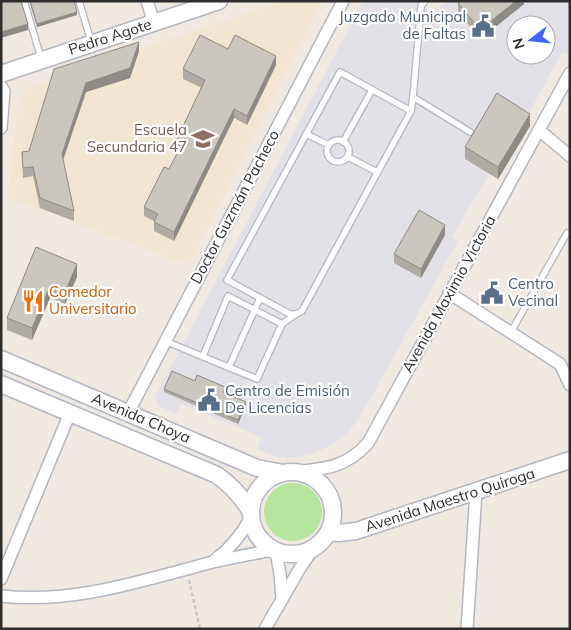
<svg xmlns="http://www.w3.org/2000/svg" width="571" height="630" font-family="Mulish,sans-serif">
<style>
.industrial{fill:#e3e1e8;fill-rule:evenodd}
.education{fill:#f0e6d1}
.green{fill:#b6e59e}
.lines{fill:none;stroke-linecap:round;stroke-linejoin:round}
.service-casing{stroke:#b4b7c1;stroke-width:8}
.minor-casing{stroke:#b4b7c1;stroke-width:14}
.secondary-casing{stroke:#b4b7c1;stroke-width:19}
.path{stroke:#c9c9c9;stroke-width:2.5;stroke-dasharray:4 2.5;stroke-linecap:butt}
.service{stroke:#fff;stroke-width:5.5}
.minor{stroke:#fff;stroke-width:11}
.secondary{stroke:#fff;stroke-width:16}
.wall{fill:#afaba4}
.shaded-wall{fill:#8e8b86}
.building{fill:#cbc7bf;stroke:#8e8b86}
.labels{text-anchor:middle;stroke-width:4.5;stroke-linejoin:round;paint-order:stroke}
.service-label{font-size:15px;fill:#4e5e75;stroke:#fff;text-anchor:start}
.street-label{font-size:15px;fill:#2e2e2e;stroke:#fff}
.education-label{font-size:15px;fill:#785e54;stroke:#fff;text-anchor:end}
.food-label{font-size:15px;fill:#c56008;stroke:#fff;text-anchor:start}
</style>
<rect width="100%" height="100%" fill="#efe9e1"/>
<path class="industrial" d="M 363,1 L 421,1 L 431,13 L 448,1 L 570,1 L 570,53 L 569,55 L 562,52 L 524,122 L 530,126 L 498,179 L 489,174 L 452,237 L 458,241 L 363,412 L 349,432 L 332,445 L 309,455 L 291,458 L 277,457 L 257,449 L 262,437 L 181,404 L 177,414 L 158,406 L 155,397 ZM 516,25 L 546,25 L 546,55 L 516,55 Z"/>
<polygon class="education" points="284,1 323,1 188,265 8,198 18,102 26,87"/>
<circle class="green" cx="293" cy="512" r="29"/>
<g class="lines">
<defs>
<g id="service">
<polyline points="24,1 41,58"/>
<polyline points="79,1 91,41"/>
<polyline points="425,1 421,6 413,97 470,132"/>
<polyline points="411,111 340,72 227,280 290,314 296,314 302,311 411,111 413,97"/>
<polyline points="306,134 329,145"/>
<circle cx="338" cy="151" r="11"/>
<polyline points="343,142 372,90"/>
<polyline points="348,157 377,172"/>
<polyline points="511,332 567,233"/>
<polyline points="165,341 257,379 282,324 296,314"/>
<polyline points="203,356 228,296 282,324"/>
<polyline points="229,367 260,298"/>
</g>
<g id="minor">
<polyline points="147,1 154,23"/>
<polyline points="1,86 4,91 1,128"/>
<polyline points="539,130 570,156"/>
<polyline points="449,293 560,364 570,385"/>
<polyline points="128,413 343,1"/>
<path d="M 293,472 C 324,469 346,468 368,443 L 570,73"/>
<polyline points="276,551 280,574 282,598"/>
<path d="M 215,560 C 231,548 242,534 251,517"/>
<polyline points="1,579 70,413"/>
<path d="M 1,596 C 72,604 141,581 209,563 C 230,558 252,554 273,550"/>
<polyline points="265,629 300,568 313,549"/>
<polyline points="467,629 476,492"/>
</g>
<g id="secondary">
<polyline points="1,74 219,1"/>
<polyline points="1,359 257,468 283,473"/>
<path d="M 1,384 L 217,475 C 231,485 242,497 251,512"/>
<circle cx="292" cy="513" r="41"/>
<polyline points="329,532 339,533 356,531 570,460"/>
</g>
</defs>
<use href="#service" class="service-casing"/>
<use href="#minor" class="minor-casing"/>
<use href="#secondary" class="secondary-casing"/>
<polyline class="path" points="189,580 200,629"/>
<use href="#service" class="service"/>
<use href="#minor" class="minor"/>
<use href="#secondary" class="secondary"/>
</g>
<g class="wall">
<polygon points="29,1 74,1 77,15 37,27"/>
<polygon points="524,1 524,4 480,39 458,12 458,3"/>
<polygon points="228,49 276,65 247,125 234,118 174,241 154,231 154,221 144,216 144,207 169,169 177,153 175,152 175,143 202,88 183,79 183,69"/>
<polygon points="139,51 130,78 86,92 63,160 74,211 74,221 40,208 33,176 23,178 22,152 29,151 54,69"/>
<polygon points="530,126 498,179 465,159 465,147"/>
<polygon points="445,235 421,278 394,263 394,254"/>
<polygon points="36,247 77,277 65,304 50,298 32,340 7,330 7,318"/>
<polygon points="164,389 225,390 224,393 246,405 238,424 164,392"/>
</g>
<g class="shaded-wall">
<polygon points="516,1 524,1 524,4 480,39 480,30"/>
<polygon points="77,12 77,15 37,27 37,24"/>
<polygon points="28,24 28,30 1,38 1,32"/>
<polygon points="139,42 139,51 130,78 86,92 62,163 62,154 86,83"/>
<polygon points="276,56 276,65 247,125 247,116"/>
<polygon points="234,109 234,118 174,241 174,232"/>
<polygon points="530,114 530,126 498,179 498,167"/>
<polygon points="445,225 445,235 421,278 421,269"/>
<polygon points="77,264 77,277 65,304 65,292"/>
<polygon points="50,286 50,298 32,340 32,328"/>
<polygon points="246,402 246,405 238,424 238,420"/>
</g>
<g class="building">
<polygon points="1,1 21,1 28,24 1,32"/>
<polygon points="30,1 74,1 77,12 37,24"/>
<polygon points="461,1 516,1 480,30 458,3"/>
<polygon points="200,35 228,49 235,35 276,56 247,116 234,109 174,232 154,222 158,214 144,207 164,167 169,169 181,146 175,143 205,80 183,69"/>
<polygon points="139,42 130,68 86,83 62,154 74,211 40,198 33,167 23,168 22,152 29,151 54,69"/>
<polygon points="497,93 530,114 498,167 465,147"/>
<polygon points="419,210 445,225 421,269 394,254"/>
<polygon points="36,247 77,264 65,292 50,286 32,328 7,318"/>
<polygon points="172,371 195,381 197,375 225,387 223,392 246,402 238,420 164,389"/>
</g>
<defs>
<symbol id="civic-bare" viewBox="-9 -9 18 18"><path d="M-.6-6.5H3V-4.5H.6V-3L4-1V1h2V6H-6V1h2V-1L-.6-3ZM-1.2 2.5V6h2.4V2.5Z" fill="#5c6f8a" stroke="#fff" stroke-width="2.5" paint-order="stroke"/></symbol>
<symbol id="school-bare" viewBox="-9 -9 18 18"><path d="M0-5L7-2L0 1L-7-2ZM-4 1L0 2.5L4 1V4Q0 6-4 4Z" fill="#8d6e63" stroke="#fff" stroke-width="2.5" paint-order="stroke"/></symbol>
<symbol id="restaurant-bare" viewBox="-9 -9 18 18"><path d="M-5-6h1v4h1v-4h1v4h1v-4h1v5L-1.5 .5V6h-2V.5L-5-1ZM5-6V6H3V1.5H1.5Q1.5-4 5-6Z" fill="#e8710a" stroke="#fff" stroke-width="2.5" paint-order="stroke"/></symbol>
</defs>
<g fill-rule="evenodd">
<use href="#civic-bare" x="467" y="10" width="32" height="32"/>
<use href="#school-bare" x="187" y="123" width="32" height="32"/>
<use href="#civic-bare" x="476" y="277" width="32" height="32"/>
<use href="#restaurant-bare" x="17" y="285" width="32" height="32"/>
<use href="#civic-bare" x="193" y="384" width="32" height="32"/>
</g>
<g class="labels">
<g class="service-label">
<text x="466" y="22" text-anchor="end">Juzgado Municipal<tspan x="466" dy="17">de Faltas</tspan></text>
<text x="508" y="289">Centro<tspan x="508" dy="17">Vecinal</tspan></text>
<text x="225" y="396">Centro de Emisión<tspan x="225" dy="17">De Licencias</tspan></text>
</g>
<g class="street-label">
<text transform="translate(110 37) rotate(-18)" y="5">Pedro Agote</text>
<text transform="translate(235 207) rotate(-62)" y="5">Doctor Guzmán Pacheco</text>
<text transform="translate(449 294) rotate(-61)" y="5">Avenida Maximio Victoria</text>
<text transform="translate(141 418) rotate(23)" y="5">Avenida Choya</text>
<text transform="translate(450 500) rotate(-18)" y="5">Avenida Maestro Quiroga</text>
</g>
<g class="education-label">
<text x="187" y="135">Escuela<tspan x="187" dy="17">Secundaria 47</tspan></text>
</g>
<g class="food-label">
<text x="49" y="297">Comedor<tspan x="49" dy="17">Universitario</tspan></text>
</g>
</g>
<rect width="571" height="630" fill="none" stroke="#2e2e2e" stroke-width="5"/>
<g transform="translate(531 40) rotate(254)"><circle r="24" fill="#ffffff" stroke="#ababab"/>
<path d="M0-4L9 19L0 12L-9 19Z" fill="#4264fb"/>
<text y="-8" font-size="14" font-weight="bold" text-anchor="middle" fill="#2e2e2e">N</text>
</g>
</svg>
